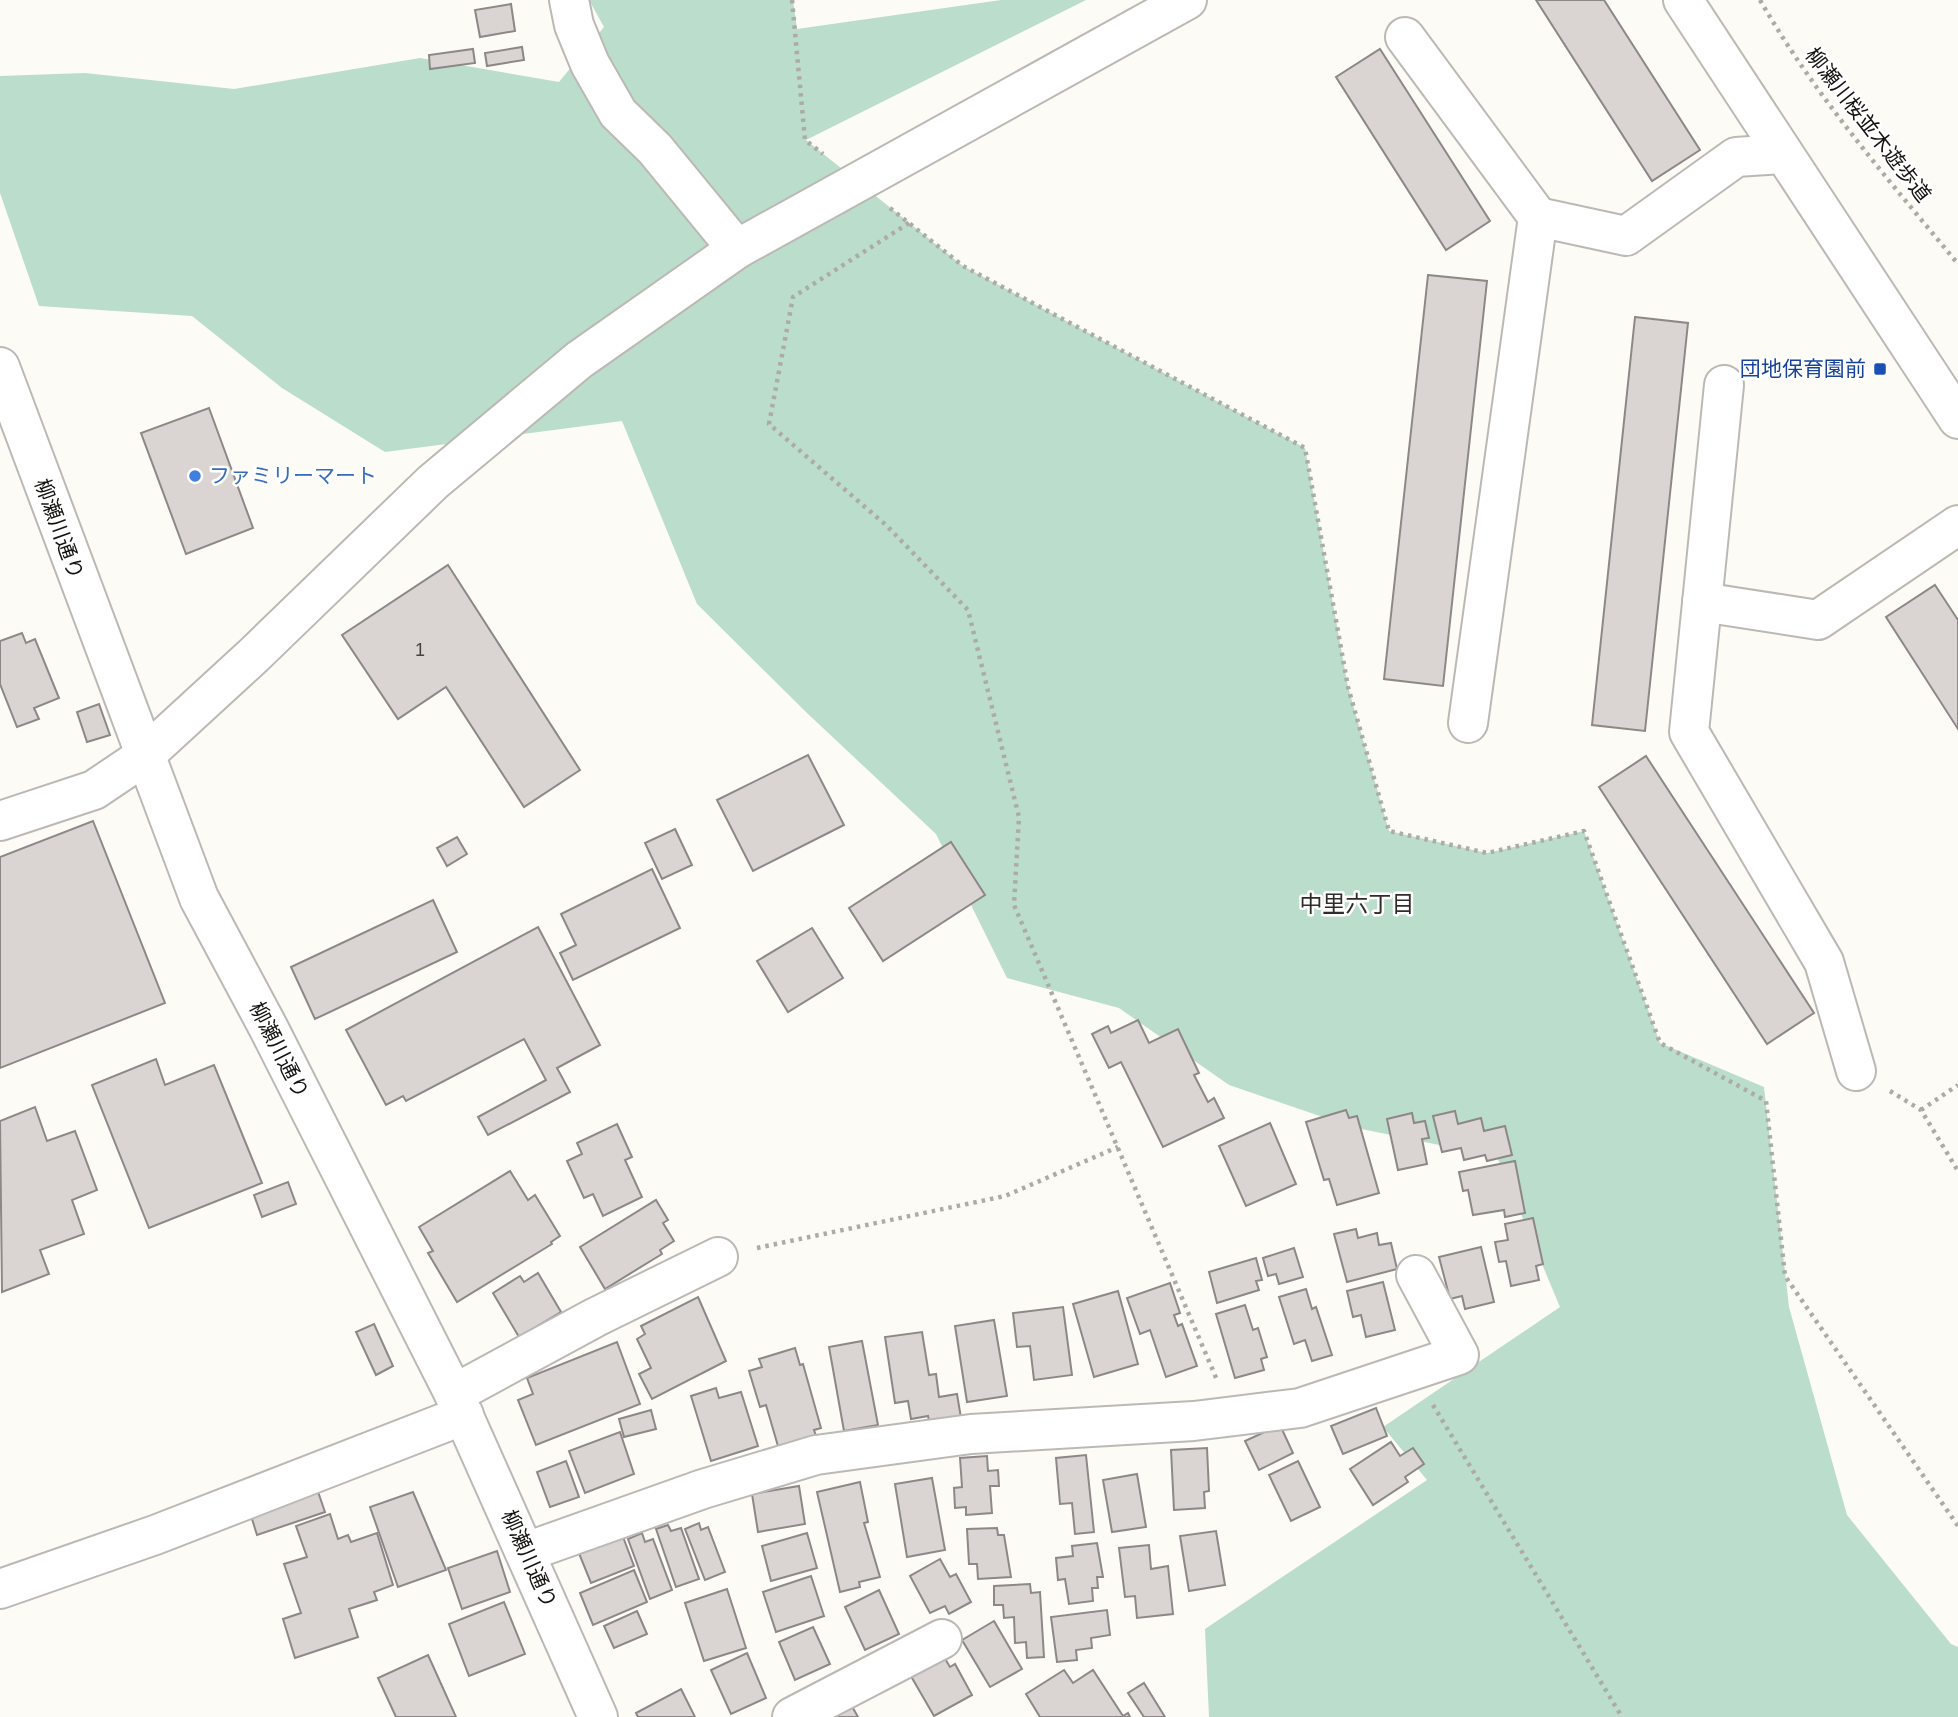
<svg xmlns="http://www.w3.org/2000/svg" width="1958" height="1717" font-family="Helvetica,'Noto Sans JP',sans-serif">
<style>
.green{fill:#bbddcb}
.building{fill:#dad5d3;stroke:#8d8887;stroke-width:2}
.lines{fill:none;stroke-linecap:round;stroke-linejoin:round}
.minor-casing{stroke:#bcb9b5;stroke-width:42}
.path{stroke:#acaba7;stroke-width:4.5;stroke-dasharray:3.5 5;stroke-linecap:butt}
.minor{stroke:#fff;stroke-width:38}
.transit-dot{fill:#1a4fb4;stroke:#fff;stroke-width:2.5}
.shop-dot{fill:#3f7fe0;stroke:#fff;stroke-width:2.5}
.labels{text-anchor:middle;stroke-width:5;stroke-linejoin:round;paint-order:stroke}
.number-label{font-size:18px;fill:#464442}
.street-label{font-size:21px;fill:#141311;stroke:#fff}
.transit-label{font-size:21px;fill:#164399;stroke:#fff;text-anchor:end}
.shop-label{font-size:21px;fill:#366cbe;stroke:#fff;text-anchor:start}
.neighbourhood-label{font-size:23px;fill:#2f2d2a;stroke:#fff}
</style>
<rect width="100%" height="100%" fill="#fdfbf6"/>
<polygon class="green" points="589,0 793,0 797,29 1001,0 1086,0 806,140 963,266 1305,448 1348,687 1389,831 1487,853 1584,831 1660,1043 1764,1087 1789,1307 1847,1515 1951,1644 1958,1647 1958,1717 1209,1717 1205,1629 1427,1480 1383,1427 1560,1307 1497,1157 1352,1127 1229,1085 1119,1008 1007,978 936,834 807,713 697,604 622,421 385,452 282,388 192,316 39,306 0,193 0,76 85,73 234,89 420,58 559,82 604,27"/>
<g class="building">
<polygon points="1536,0 1604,0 1700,150 1652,181"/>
<polygon points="511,4 515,31 480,37 475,10"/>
<polygon points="522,47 524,60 487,66 485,53"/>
<polygon points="473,49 475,63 430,69 429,55"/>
<polygon points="1380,49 1490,221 1446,250 1336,77"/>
<polygon points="1428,275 1487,281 1443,686 1384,679"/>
<polygon points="1635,317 1688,323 1645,731 1592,725"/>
<polygon points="209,408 253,528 186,554 141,433"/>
<polygon points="448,565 580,770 524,807 446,687 398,719 342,635"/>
<polygon points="1935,585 1958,620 1958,729 1886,617"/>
<polygon points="22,633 26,643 35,639 59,698 34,708 39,719 17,727 0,684 0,641"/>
<polygon points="99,704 110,735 87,742 77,712"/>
<polygon points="808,755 844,825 753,871 717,800"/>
<polygon points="1646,756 1814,1013 1767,1044 1599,787"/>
<polygon points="93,821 165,1003 0,1068 0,857"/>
<polygon points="675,829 692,865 662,879 645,843"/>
<polygon points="457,837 467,854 447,866 437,848"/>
<polygon points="951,842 985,895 883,961 849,908"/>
<polygon points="652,869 680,928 573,980 560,953 576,945 561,914"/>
<polygon points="433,900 457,952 315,1019 291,967"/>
<polygon points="538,927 600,1045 557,1068 570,1092 488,1135 478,1117 546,1080 524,1039 406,1101 403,1096 386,1105 346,1030"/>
<polygon points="812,928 843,978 788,1012 757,961"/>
<polygon points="1138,1020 1149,1043 1178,1029 1199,1073 1194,1075 1208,1102 1214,1098 1224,1118 1163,1147 1121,1062 1109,1068 1092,1034 1108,1026 1111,1033"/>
<polygon points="156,1059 165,1085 214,1065 262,1183 149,1228 92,1085"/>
<polygon points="35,1107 47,1141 75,1131 97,1190 72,1200 84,1234 40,1250 49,1274 2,1292 0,1121"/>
<polygon points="1346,1110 1349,1118 1357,1116 1379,1193 1337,1205 1329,1179 1324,1180 1306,1122"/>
<polygon points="1455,1111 1458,1124 1481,1118 1484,1131 1505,1126 1512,1155 1487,1161 1485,1155 1464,1160 1461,1148 1442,1152 1433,1116"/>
<polygon points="1412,1113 1414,1123 1425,1121 1429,1138 1422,1139 1427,1164 1398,1170 1387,1119"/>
<polygon points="1270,1123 1296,1184 1246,1206 1219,1146"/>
<polygon points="617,1124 632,1157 625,1160 642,1197 603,1216 593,1194 584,1198 567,1161 582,1154 577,1143"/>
<polygon points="1515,1161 1525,1213 1505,1217 1504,1210 1473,1215 1468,1190 1463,1191 1459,1172"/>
<polygon points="510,1171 528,1200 535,1195 560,1236 551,1242 552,1244 457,1302 428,1253 433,1251 419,1227"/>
<polygon points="288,1182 296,1204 262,1217 254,1195"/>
<polygon points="656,1200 668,1220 663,1223 674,1241 660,1250 662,1254 605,1289 580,1247"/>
<polygon points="1533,1218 1543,1264 1536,1266 1539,1280 1511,1286 1506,1261 1499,1262 1495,1242 1508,1240 1505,1224"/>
<polygon points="1356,1229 1358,1238 1377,1233 1379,1245 1391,1243 1397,1269 1347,1282 1334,1234"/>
<polygon points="1481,1247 1494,1302 1465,1309 1462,1296 1450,1299 1439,1257"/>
<polygon points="1294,1248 1303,1277 1279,1284 1276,1274 1268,1276 1263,1258"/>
<polygon points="1256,1258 1262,1280 1256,1281 1259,1290 1217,1303 1209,1272"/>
<polygon points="538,1273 561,1312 519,1337 493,1293 520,1276 524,1282"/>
<polygon points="1383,1282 1395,1330 1366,1337 1361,1315 1353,1317 1347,1291"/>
<polygon points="1170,1283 1180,1313 1174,1315 1178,1326 1182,1324 1197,1366 1166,1377 1150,1330 1140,1334 1127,1298"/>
<polygon points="1306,1289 1312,1309 1316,1307 1332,1355 1312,1361 1305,1340 1294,1344 1279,1297"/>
<polygon points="1118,1291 1138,1364 1094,1377 1073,1304"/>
<polygon points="698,1297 726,1361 652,1399 639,1374 651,1368 637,1339 645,1334 641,1326"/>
<polygon points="1245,1305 1253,1330 1258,1328 1267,1357 1261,1359 1264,1370 1235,1378 1216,1314"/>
<polygon points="1063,1307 1072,1375 1034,1380 1030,1346 1017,1347 1013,1313"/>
<polygon points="994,1320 1007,1396 967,1402 955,1326"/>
<polygon points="374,1324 393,1366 376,1375 356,1332"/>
<polygon points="922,1332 929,1375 936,1374 939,1397 957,1394 962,1424 931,1429 928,1416 911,1419 908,1401 895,1403 885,1337"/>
<polygon points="862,1341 878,1425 844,1431 829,1347"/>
<polygon points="617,1342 640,1404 536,1445 518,1400 533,1394 527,1378"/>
<polygon points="795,1348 800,1365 803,1364 821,1428 814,1430 818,1442 780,1453 766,1405 760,1407 749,1371 762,1367 759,1359"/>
<polygon points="716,1388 719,1398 741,1392 758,1446 711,1461 691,1396"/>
<polygon points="1376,1408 1387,1436 1343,1454 1331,1426"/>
<polygon points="651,1410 656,1429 624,1437 619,1419"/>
<polygon points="1280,1425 1293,1453 1259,1470 1245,1441"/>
<polygon points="620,1432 634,1474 585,1493 569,1451"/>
<polygon points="1391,1442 1400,1456 1413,1448 1424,1464 1405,1477 1408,1482 1373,1505 1350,1469"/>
<polygon points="1207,1448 1209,1491 1204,1492 1205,1508 1174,1510 1171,1450"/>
<polygon points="1086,1455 1094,1532 1075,1534 1072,1503 1060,1504 1056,1458"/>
<polygon points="987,1456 988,1471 998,1470 999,1486 990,1486 992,1513 966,1515 966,1507 955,1508 954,1488 962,1487 960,1458"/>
<polygon points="566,1461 579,1497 550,1507 537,1472"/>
<polygon points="1298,1461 1320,1507 1291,1521 1269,1475"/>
<polygon points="1137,1474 1146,1527 1112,1532 1103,1480"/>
<polygon points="932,1478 945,1550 907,1557 895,1484"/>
<polygon points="860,1482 868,1522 864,1523 880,1577 859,1582 860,1587 840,1592 817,1492"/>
<polygon points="315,1483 325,1512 257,1535 248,1506"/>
<polygon points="799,1486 805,1524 758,1532 752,1494"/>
<polygon points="413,1492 446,1570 398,1587 370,1507"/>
<polygon points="330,1514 338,1539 348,1535 351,1542 377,1533 393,1585 374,1592 377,1600 349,1609 358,1637 295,1658 283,1619 301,1613 284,1564 307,1557 296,1526"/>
<polygon points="699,1523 701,1530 708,1527 725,1572 705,1580 685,1529"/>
<polygon points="668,1525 671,1531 681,1528 699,1579 676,1587 656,1529"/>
<polygon points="997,1528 998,1535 1004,1535 1011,1577 978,1579 977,1564 969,1564 967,1529"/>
<polygon points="620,1529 634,1566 591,1583 576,1546"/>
<polygon points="1216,1531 1225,1585 1189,1591 1180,1536"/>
<polygon points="642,1533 645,1542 653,1539 672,1590 650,1599 628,1539"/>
<polygon points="807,1533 817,1568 771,1581 762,1546"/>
<polygon points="1097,1543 1103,1577 1097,1577 1098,1588 1092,1588 1093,1601 1069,1604 1065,1579 1058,1580 1056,1558 1073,1556 1072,1546"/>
<polygon points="1149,1545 1151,1569 1168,1566 1173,1614 1137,1618 1135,1596 1125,1597 1119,1548"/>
<polygon points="497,1551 510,1592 462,1609 448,1568"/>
<polygon points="940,1559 950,1577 956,1574 971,1602 949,1614 945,1606 930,1613 910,1576"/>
<polygon points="634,1570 647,1602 593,1625 580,1593"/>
<polygon points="811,1576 824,1616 776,1632 763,1592"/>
<polygon points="1030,1584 1031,1593 1040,1592 1044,1657 1027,1658 1026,1642 1015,1643 1014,1617 1004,1618 1003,1605 994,1605 994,1586"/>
<polygon points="727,1589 746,1648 704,1661 685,1603"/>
<polygon points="879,1590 899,1634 865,1650 845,1607"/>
<polygon points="504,1602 525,1654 469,1676 449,1624"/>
<polygon points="1107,1610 1110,1635 1091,1638 1092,1648 1076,1650 1077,1660 1057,1662 1051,1617"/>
<polygon points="637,1611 647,1634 614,1648 604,1626"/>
<polygon points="994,1621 1022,1669 990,1687 962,1640"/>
<polygon points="813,1627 830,1664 795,1680 779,1642"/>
<polygon points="941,1652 950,1667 955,1664 972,1695 934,1716 908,1671"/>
<polygon points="747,1653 766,1698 731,1714 711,1670"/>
<polygon points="428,1655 456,1717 396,1717 378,1678"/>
<polygon points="1064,1670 1073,1683 1093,1670 1123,1716 1128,1713 1130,1717 1040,1717 1026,1694"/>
<polygon points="1144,1683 1165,1717 1144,1717 1128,1693"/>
<polygon points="681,1689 695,1717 638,1717 636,1713"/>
<polygon points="849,1701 858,1717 828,1717"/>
</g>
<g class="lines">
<defs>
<g id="minor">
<polyline points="569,0 574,25 590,64 618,113 655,149 737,249"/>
<polyline points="1683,0 1958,419"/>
<polyline points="1405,37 1538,217"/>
<polyline points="0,367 199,898 268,1027 454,1394 598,1717"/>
<polyline points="1724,385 1689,732 1824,962 1856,1071"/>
<polyline points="1702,602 1818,620 1958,525"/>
<polyline points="1468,723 1538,217 1626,236 1736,157 1782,154"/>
<polyline points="0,821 94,790 143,757 253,656 433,482 579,360 737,249 1187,0"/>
<polyline points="454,1394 596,1317 718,1257"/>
<polyline points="526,1552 703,1489 816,1455 971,1434 1194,1421 1300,1408 1459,1355 1416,1275"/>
<polyline points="0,1589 155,1535 464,1415"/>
<polyline points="792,1717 942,1639"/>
</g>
</defs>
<use href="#minor" class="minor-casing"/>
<g class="path">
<polyline points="792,0 805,140 823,154"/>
<path d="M 1760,0 C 1815,96 1888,179 1958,264"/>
<polyline points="890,208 963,266 1305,448 1348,687 1389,831 1487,853 1584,831 1660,1043 1766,1101 1785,1276 1958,1526"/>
<polyline points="909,223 793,297 769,424 887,526 968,610 1019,817 1014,905 1217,1380"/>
<polyline points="1890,1091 1921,1110 1958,1171"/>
<polyline points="1921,1110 1958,1085"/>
<polyline points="757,1248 1005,1196 1118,1147"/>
<polyline points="1433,1405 1622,1717"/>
</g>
<use href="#minor" class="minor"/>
</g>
<rect class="transit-dot" x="1873" y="362" width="14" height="14" rx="3.5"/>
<circle class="shop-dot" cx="195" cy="476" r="7"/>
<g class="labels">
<g class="number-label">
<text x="420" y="656">1</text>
</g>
<g class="street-label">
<text transform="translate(1868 125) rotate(52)" y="7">柳瀬川桜並木遊歩道</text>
<text transform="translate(59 529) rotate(70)" y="7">柳瀬川通り</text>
<text transform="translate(279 1050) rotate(63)" y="7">柳瀬川通り</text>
<text transform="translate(529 1559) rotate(66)" y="7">柳瀬川通り</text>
</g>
<g class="transit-label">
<text x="1866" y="376">団地保育園前</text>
</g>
<g class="shop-label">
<text x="209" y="483">ファミリーマート</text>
</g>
<g class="neighbourhood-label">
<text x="1357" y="912">中里六丁目</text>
</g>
</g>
</svg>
